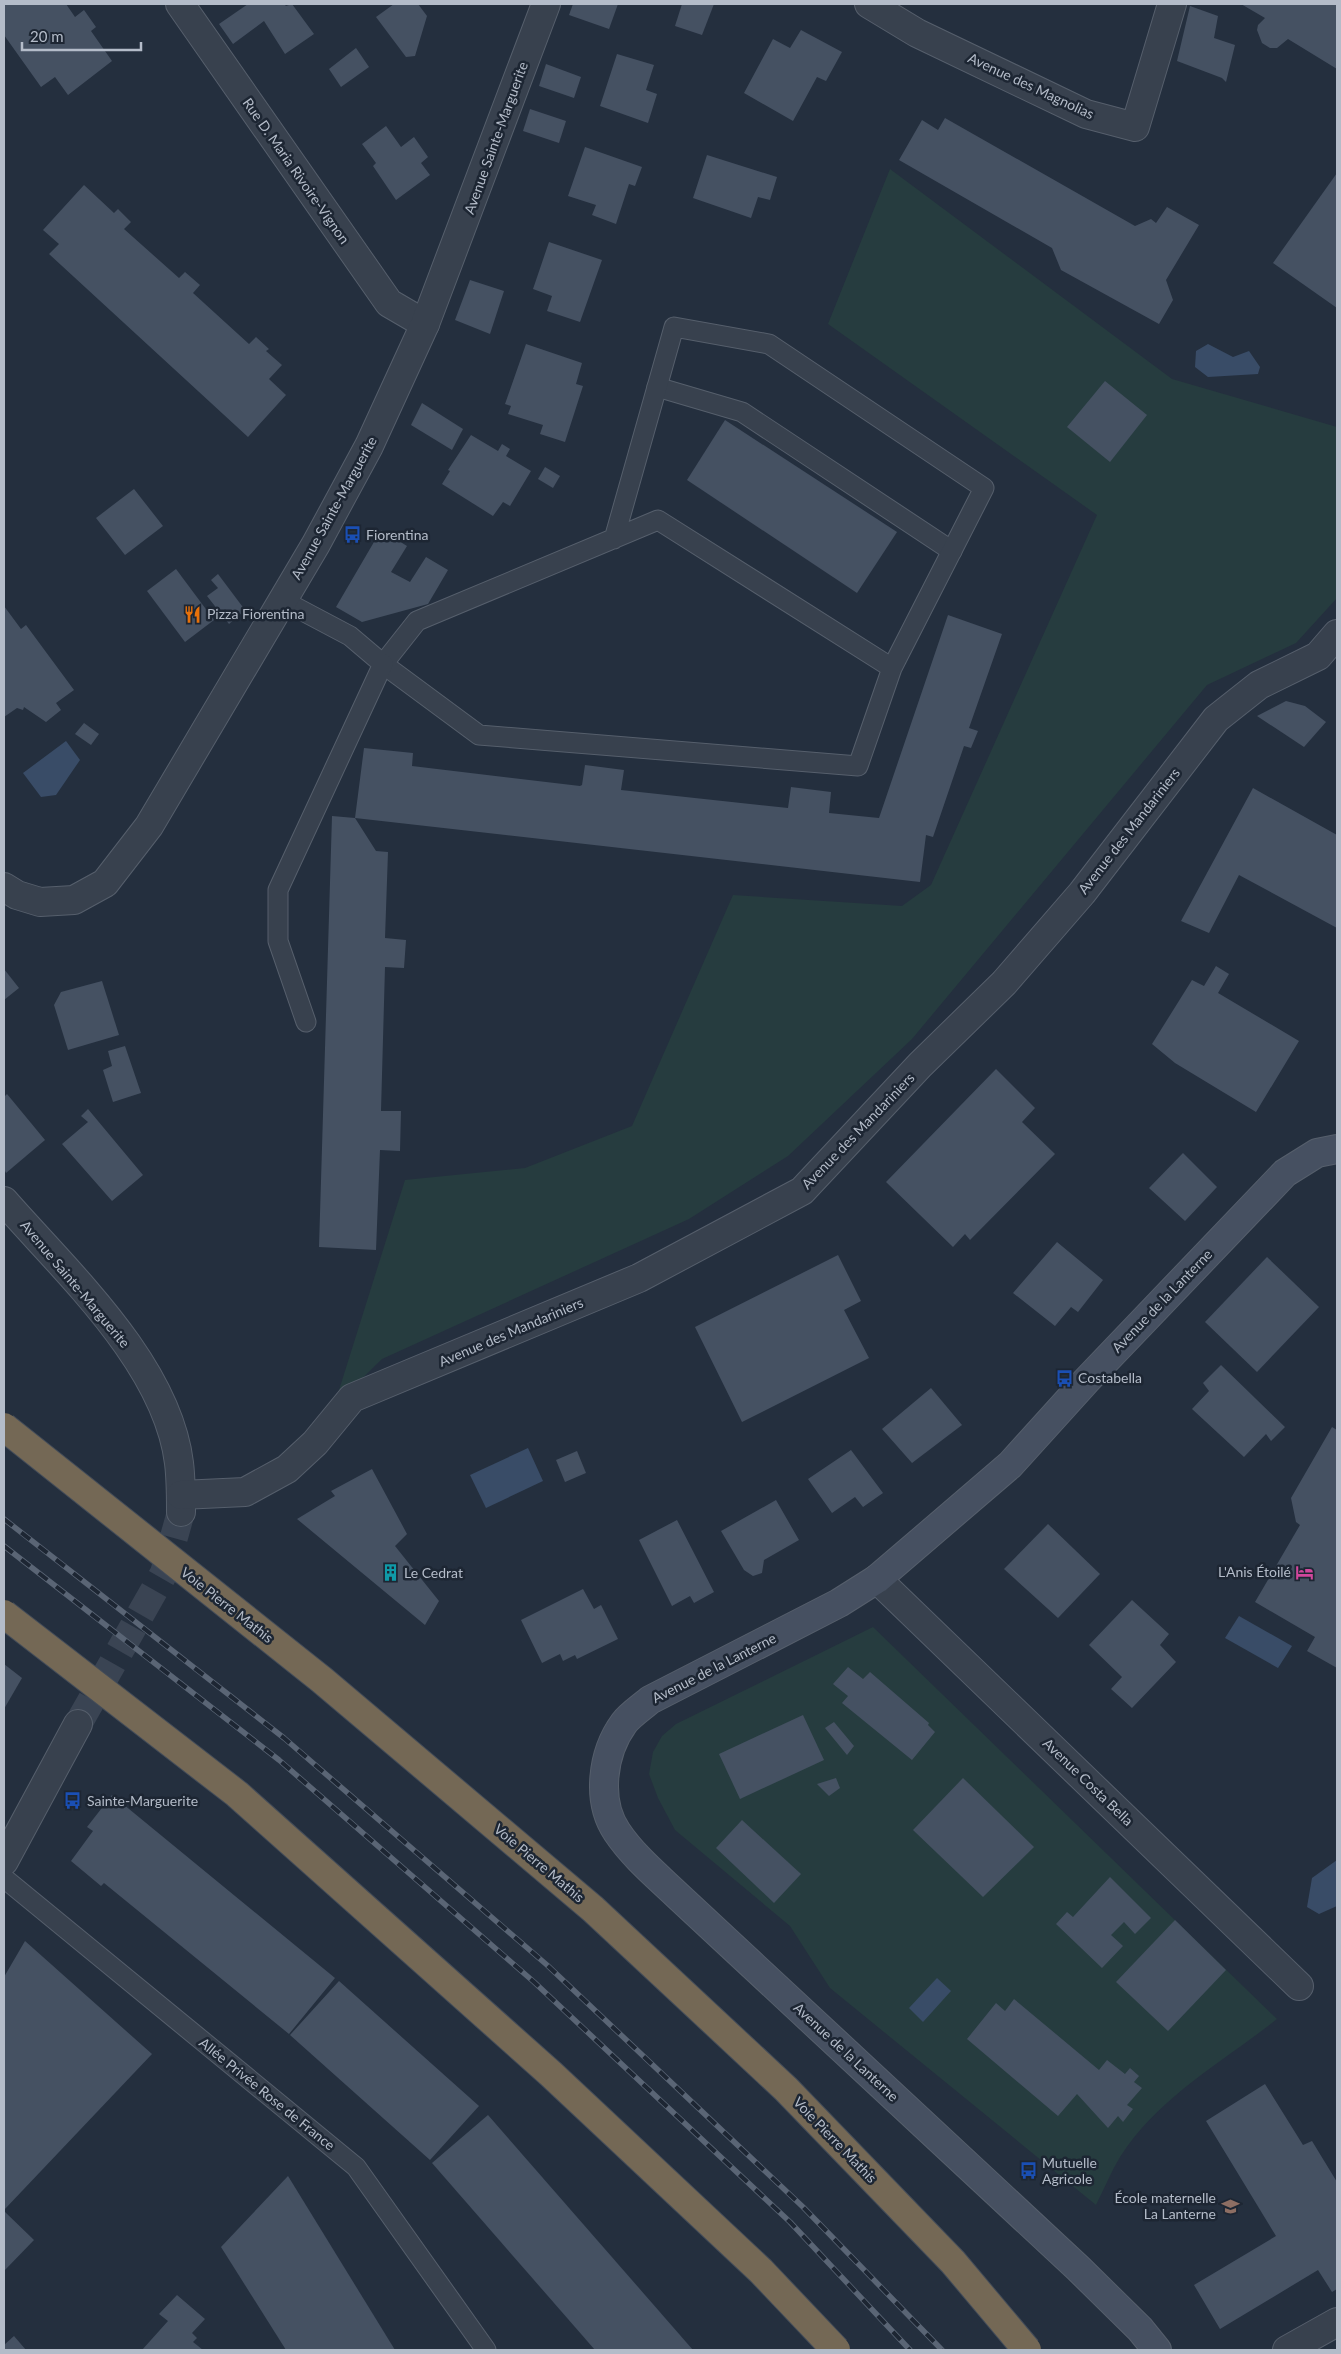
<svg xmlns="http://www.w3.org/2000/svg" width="1341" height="2354" font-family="Lato,sans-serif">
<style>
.green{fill:#263c3f}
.water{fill:#394c67}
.building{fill:#455162}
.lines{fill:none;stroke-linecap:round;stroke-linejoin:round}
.street-tunnel{stroke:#3a4453;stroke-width:28;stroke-dasharray:28 14;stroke-linecap:butt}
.lane-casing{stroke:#565f6c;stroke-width:21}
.street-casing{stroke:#565f6c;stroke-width:30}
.secondary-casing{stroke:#565f6c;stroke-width:30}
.lane{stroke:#38414e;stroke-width:19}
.street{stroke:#38414e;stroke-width:28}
.secondary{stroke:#465061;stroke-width:28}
.rail-casing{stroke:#5a6575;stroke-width:5.5}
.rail{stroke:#1d2633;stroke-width:4;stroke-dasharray:11;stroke-linecap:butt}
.highway-bridge-casing{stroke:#434c59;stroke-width:30;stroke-linecap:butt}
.highway-bridge{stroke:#746855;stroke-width:28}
.labels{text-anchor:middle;stroke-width:5;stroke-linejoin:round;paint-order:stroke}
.street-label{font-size:14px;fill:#b4bcc9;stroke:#1d2633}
.poi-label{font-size:14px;fill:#b4bcc9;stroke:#1d2633;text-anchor:start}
</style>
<rect width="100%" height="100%" fill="#242f3e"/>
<g class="green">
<polygon points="890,169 1172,379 1337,427 1337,598 1296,643 1207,685 912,1039 788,1156 689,1219 382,1359 334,1406 405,1180 525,1168 632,1126 733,895 902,906 931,885 1097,515 828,324"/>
<path d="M 873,1627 L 1277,2019 C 1223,2062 1158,2097 1120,2157 C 1111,2172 1104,2189 1096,2205 L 830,1988 L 790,1926 L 675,1830 L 658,1798 L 649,1774 L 653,1752 L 662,1736 L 676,1724 Z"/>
</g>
<g class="water">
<polygon points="1208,344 1233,357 1249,351 1260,367 1258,374 1208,377 1195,367 1196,351"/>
<polygon points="66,741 80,760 56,795 41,797 23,773"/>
<polygon points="528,1448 543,1481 486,1508 470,1475"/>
<polygon points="1239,1616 1292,1646 1278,1668 1225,1638"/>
<polygon points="1337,1860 1337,1906 1319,1914 1307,1907 1312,1878"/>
<polygon points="937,1978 951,1991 923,2022 909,2008"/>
</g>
<g class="building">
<polygon points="4,4 66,4 75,17 84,10 96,27 91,31 112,61 68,95 55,77 41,87 4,35"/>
<polygon points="248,4 284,4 286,6 292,4 314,34 285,54 264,21 233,44 219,24"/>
<polygon points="394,4 418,4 427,16 415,56 406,57 376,17"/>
<polygon points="573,4 618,4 609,29 569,15"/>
<polygon points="682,4 714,4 702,35 675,26"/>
<polygon points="1241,4 1337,4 1337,69 1288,39 1277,48 1270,48 1262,43 1257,30 1258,25 1265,18"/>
<polygon points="1190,6 1218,16 1214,38 1235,45 1226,82 1222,78 1177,61"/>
<polygon points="801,30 842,52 826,81 817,77 793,121 744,93 773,39 790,48"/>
<polygon points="356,48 369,67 341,87 329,69"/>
<polygon points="617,54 654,65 646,90 657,94 648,123 600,106"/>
<polygon points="546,64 581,77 574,98 539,86"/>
<polygon points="530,109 566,121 559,143 523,131"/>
<polygon points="945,118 1135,226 1151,219 1156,223 1167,207 1199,225 1166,280 1173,300 1159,324 1061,270 1052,248 899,160 922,120 938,130"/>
<polygon points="386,126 401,147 414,137 428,157 421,163 430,175 396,200 373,166 376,163 362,144"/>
<polygon points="585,147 642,167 635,186 629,184 616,224 592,215 596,205 568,196"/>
<polygon points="707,155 777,177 770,200 758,197 751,218 693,198"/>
<polygon points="1337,173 1337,308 1273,263"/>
<polygon points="84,185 114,213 118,209 131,222 124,229 179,278 185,272 200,285 193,293 249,344 256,337 269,349 266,351 282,365 269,379 286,395 248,437 49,254 59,244 43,230"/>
<polygon points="549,242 602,260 580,322 547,311 552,296 533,289"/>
<polygon points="470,280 504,291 490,334 455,320"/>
<polygon points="526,344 582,363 576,384 583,386 565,442 540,434 543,425 508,414 511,406 505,404"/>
<polygon points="1105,381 1147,415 1110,462 1067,427"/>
<polygon points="422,403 463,429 452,450 411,425"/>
<polygon points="725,420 897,532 857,593 687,480"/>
<polygon points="471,435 498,451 502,444 510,449 506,456 531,471 510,506 503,502 493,516 442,484 450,471 448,470"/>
<polygon points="545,467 560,476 553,488 538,479"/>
<polygon points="134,489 163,526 125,555 96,518"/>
<polygon points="381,530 407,546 391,572 410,582 426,557 448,570 428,604 362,622 336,607"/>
<polygon points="176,569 214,620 185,642 147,591"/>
<polygon points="218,574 245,610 229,624 207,596 218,588 211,580"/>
<polygon points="4,606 21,629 26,625 74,690 56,703 61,710 46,722 24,707 23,710 17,708 4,717"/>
<polygon points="948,615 1002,634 969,728 978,731 971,748 964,746 933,837 926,835 920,882 355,818 364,748 413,753 412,766 580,786 582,785 585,765 624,770 621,790 788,808 791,787 831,792 829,813 879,818"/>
<polygon points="1286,701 1305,706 1326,722 1304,747 1257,716"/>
<polygon points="84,723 99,734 91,745 75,734"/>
<polygon points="1253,788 1337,835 1337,928 1239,875 1209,933 1181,921"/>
<polygon points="332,816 355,818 376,851 388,852 385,938 406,940 404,968 385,967 381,1111 401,1111 400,1151 380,1150 376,1250 319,1247"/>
<polygon points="1216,966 1229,974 1218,993 1299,1041 1256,1112 1175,1063 1152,1044 1192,980 1204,986"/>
<polygon points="4,969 19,988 4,1000"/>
<polygon points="102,981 119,1035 68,1050 54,1005 61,992"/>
<polygon points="125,1046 141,1093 113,1102 103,1070 112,1066 108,1051"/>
<polygon points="996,1069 1035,1108 1022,1122 1055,1154 970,1240 965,1234 953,1247 886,1182"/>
<polygon points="7,1094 45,1140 6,1173 4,1169 4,1097"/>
<polygon points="88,1109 143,1175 112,1201 62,1144 88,1122 81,1116"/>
<polygon points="1183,1153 1217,1187 1185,1221 1149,1188"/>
<polygon points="1057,1242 1103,1280 1078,1312 1071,1307 1055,1326 1013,1293"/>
<polygon points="838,1255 861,1301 844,1310 869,1358 742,1422 695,1327"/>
<polygon points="1267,1257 1319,1307 1257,1372 1205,1322"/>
<polygon points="1221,1365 1285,1427 1271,1441 1266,1434 1244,1457 1192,1409 1209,1391 1203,1383"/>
<polygon points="931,1388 962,1425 912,1463 882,1429"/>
<polygon points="1332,1427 1337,1430 1337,1668 1307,1651 1315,1637 1255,1602 1300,1525 1296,1522 1291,1498"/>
<polygon points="851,1450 883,1493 863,1507 855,1497 832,1513 808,1479"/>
<polygon points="577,1451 586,1473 565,1482 556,1460"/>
<polygon points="372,1469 407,1534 395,1546 439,1601 425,1625 297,1519 335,1496 331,1491"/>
<polygon points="776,1500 799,1540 764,1560 762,1573 753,1576 744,1570 721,1531"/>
<polygon points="677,1520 714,1592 694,1603 690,1596 672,1606 639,1540"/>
<polygon points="1048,1524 1100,1574 1058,1618 1004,1569"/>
<polygon points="583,1589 594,1609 601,1605 618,1639 577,1659 575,1655 563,1661 560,1654 542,1663 521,1620"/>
<polygon points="1132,1600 1169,1634 1160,1645 1176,1662 1132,1708 1111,1689 1122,1677 1089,1645"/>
<polygon points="4,1664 22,1678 4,1709"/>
<polygon points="848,1667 863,1679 870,1672 929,1723 928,1725 935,1732 912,1760 842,1703 848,1696 833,1684"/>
<polygon points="803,1715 824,1760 740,1799 719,1754"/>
<polygon points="834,1722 854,1746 847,1755 825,1728"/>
<polygon points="836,1778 840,1788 829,1796 817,1784"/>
<polygon points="963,1778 1034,1847 983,1897 913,1830"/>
<polygon points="112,1795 335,1978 289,2034 104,1883 101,1886 71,1861 93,1831 87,1827"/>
<polygon points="742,1820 801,1874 774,1903 716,1848"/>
<polygon points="1110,1877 1151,1918 1135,1934 1124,1922 1111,1935 1123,1946 1102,1968 1056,1924 1067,1912 1073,1917"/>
<polygon points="1175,1920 1226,1970 1168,2031 1116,1982"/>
<polygon points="25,1941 152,2054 4,2210 4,1977"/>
<polygon points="339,1981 479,2106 430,2160 290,2035"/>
<polygon points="1014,1999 1099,2070 1107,2060 1125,2074 1130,2068 1139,2076 1134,2082 1142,2088 1127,2105 1133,2109 1123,2122 1118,2116 1108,2128 1077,2094 1058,2116 967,2039 996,2003 1005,2011"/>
<polygon points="1265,2084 1303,2145 1312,2141 1337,2182 1337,2289 1332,2292 1318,2270 1220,2329 1194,2285 1276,2236 1206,2121"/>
<polygon points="488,2115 693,2350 595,2350 432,2163"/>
<polygon points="288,2176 395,2350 286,2350 221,2247"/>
<polygon points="4,2211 34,2240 4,2271"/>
<polygon points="177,2295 205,2319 192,2333 197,2338 193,2342 203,2350 142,2350 168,2321 159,2314"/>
<polygon points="14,2336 26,2350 4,2350 4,2345"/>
</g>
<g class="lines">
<polyline class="street-tunnel" points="78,1724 164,1573 181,1512"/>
<defs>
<g id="lane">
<polyline points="657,387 742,412 952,551"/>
<polyline points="614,539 674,327 769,344 984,488 892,668 658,520 417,621 383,664 479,735 858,766 892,668"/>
<polyline points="282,600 350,636 383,664 278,890 278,941 306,1022"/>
<polyline points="4,1878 356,2167 486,2350"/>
</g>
<g id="street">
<polyline points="180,4 389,303 425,324"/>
<polyline points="869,4 917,33 1086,114 1135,127 1172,4"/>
<polyline points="4,887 17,895 40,902 74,900 105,883 149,826 316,544 369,446 425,324 546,4"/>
<path d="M 4,1201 C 67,1273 167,1364 179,1463 C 181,1479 181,1496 181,1512"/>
<polyline points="181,1495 245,1492 287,1469 315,1443 352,1398 639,1278 802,1191 920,1065 1004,983 1082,893 1216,719 1259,685 1318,656 1337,634"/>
<polyline points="877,1579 1299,1986"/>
<polyline points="4,1861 78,1724"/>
<polyline points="1287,2350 1337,2322"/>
</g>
<path id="secondary" d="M 1157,2350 L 1140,2329 L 1078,2268 L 678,1896 C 657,1876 633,1856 617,1832 C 596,1801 602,1753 624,1723 C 630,1715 642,1707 650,1700 L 839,1603 L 877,1579 L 1010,1465 L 1086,1381 L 1285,1173 L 1317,1153 L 1337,1149"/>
</defs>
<use href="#lane" class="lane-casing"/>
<use href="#street" class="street-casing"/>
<use href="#secondary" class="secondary-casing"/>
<use href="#lane" class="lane"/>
<use href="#street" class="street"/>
<use href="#secondary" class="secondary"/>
<defs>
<g id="rail">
<polyline points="4,1519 284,1738 547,1965 803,2207 942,2350"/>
<polyline points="4,1546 279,1760 534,1982 790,2222 910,2350"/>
</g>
</defs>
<use href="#rail" class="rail-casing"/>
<use href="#rail" class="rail"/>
<defs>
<g id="highway-bridge">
<polyline points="4,1427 322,1680 593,1909 786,2089 953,2262 1027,2350"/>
<polyline points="4,1614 237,1794 551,2074 761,2271 836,2350"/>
</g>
</defs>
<use href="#highway-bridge" class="highway-bridge-casing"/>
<use href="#highway-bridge" class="highway-bridge"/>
</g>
<defs>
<symbol id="bus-bare" viewBox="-9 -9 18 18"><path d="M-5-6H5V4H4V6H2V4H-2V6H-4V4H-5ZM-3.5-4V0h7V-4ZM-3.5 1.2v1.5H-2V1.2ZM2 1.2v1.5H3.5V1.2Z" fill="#1a4fb4" stroke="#1d2633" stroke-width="2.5" paint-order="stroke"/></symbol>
<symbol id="restaurant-bare" viewBox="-9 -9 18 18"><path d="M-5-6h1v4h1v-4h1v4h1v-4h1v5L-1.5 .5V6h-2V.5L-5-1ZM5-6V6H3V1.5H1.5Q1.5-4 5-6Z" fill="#e8710a" stroke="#1d2633" stroke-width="2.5" paint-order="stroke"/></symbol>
<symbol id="hotel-bare" viewBox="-9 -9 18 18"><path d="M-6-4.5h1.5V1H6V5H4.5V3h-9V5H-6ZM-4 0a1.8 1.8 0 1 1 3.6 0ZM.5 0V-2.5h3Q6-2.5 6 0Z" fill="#d1479c" stroke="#1d2633" stroke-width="2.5" paint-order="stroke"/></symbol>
<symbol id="building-bare" viewBox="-9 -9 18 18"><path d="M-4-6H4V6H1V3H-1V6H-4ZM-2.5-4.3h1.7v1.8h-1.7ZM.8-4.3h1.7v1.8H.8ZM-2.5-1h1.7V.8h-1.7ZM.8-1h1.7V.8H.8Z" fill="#0f9aa8" stroke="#1d2633" stroke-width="2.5" paint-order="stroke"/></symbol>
<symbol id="school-bare" viewBox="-9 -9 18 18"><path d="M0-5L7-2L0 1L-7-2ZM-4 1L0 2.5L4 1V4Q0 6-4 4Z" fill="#8d6e63" stroke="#1d2633" stroke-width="2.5" paint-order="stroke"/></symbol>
</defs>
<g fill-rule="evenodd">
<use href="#bus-bare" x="340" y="522" width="25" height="25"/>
<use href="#restaurant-bare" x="180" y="602" width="25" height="25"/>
<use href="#bus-bare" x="1052" y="1366" width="25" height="25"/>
<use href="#hotel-bare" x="1292" y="1560" width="25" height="25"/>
<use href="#building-bare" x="378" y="1560" width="25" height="25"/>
<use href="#bus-bare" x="60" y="1788" width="25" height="25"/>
<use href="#bus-bare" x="1016" y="2158" width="25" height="25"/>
<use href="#school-bare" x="1218" y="2194" width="25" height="25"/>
</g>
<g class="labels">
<g class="street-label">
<text transform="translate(1031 86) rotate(25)" y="5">Avenue des Magnolias</text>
<text transform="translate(496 138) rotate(-70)" y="5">Avenue Sainte-Marguerite</text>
<text transform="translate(296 171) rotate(55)" y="5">Rue D. Maria Rivoire-Vignon</text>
<text transform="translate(334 508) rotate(-61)" y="5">Avenue Sainte-Marguerite</text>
<text transform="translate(1129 831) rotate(-52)" y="5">Avenue des Mandariniers</text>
<text transform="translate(858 1131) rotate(-46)" y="5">Avenue des Mandariniers</text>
<text transform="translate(75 1284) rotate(50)" y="5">Avenue Sainte-Marguerite</text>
<text transform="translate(1162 1301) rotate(-46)" y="5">Avenue de la Lanterne</text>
<text transform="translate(511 1332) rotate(-23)" y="5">Avenue des Mandariniers</text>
<text transform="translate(227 1605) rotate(38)" y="5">Voie Pierre Mathis</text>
<text transform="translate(714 1668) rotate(-27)" y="5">Avenue de la Lanterne</text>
<text transform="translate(1088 1782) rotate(44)" y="5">Avenue Costa Bella</text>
<text transform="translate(539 1863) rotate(40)" y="5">Voie Pierre Mathis</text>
<text transform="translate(846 2052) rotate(43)" y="5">Avenue de la Lanterne</text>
<text transform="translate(267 2094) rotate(39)" y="5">Allée Privée Rose de France</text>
<text transform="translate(835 2140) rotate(46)" y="5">Voie Pierre Mathis</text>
</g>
<g class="poi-label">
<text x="366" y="540">Fiorentina</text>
<text x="207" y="619">Pizza Fiorentina</text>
<text x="1078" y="1383">Costabella</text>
<text x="1291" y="1577" text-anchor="end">L'Anis Étoilé</text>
<text x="404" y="1578">Le Cedrat</text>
<text x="87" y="1806">Sainte-Marguerite</text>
<text x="1042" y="2168">Mutuelle<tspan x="1042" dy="16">Agricole</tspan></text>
<text x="1216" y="2203" text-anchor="end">École maternelle<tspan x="1216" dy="16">La Lanterne</tspan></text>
</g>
</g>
<rect width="1341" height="2354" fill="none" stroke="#b4bcc9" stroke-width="10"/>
<path d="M22 42v8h119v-8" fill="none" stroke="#b4bcc9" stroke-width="2.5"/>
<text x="30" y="42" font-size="15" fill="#b4bcc9" stroke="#1d2633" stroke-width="4" paint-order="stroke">20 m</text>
</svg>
